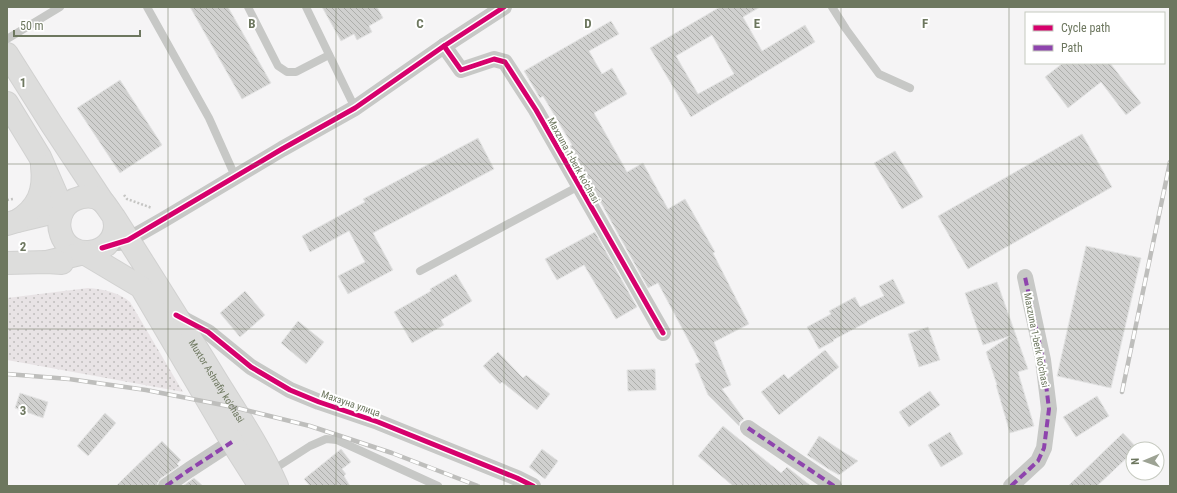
<svg xmlns="http://www.w3.org/2000/svg" width="1177" height="493" font-family="'Roboto Condensed',sans-serif">
<style>
.grass{fill:url(#grass-dots)}
.building{fill:url(#building-back-hatch);stroke:#e4e4e4;fill-rule:evenodd}
.lines{fill:none;stroke-linecap:round;stroke-linejoin:round}
.secondary-casing{stroke:#d1d1d0;stroke-width:24}
.path{stroke:#c5c5c3;stroke-width:2.5;stroke-dasharray:2 2;stroke-linecap:butt}
.service{stroke:#c7c8c6;stroke-width:8}
.minor{stroke:#c7c8c6;stroke-width:16}
.secondary{stroke:#dddddc;stroke-width:22}
.rail-casing{stroke:#bebebc;stroke-width:4.5}
.rail{stroke:#fff;stroke-width:3;stroke-dasharray:9;stroke-linecap:butt}
.quiet{stroke:#8e44ad;stroke-width:4;stroke-dasharray:8 4;stroke-linecap:butt}
.cycleway-casing{stroke:#fff;stroke-width:8}
.cycleway{stroke:#d6006c;stroke-width:5}
.grid{fill:none;stroke:#6d775f;stroke-width:1;stroke-opacity:0.55}
.labels{text-anchor:middle;stroke-width:4;stroke-linejoin:round;paint-order:stroke}
.street-label{font-size:10px;fill:#6d775f;stroke:#fff}
.grid-label{font-size:13px;text-anchor:middle;font-weight:bold;fill:#6d775f;stroke:#fff;stroke-width:4;stroke-linejoin:round;paint-order:stroke}
</style>
<defs>
<pattern id="grass-dots" width="8" height="8" patternUnits="userSpaceOnUse"><rect width="8" height="8" fill="#e8e3e5"/><path d="M2 2h.1M6 6h.1" fill="none" stroke="#c0bdbd" stroke-width="1.8" stroke-linecap="round"/></pattern>
<pattern id="building-back-hatch" width="6" height="6" patternUnits="userSpaceOnUse"><rect width="6" height="6" fill="#d0d0cf"/><path d="M-1 5l2 2M0 0l6 6M5-1l2 2" fill="none" stroke="#adaeab"/></pattern>
</defs>
<rect width="100%" height="100%" fill="#f5f4f5"/>
<path class="grass" d="M 88,288 C 103,289 118,292 130,302 L 183,392 L 7,360 L 7,298 Z"/>
<g class="building">
<polygon points="190,7 228,7 271,83 242,99"/>
<polygon points="322,7 377,7 383,18 369,26 372,32 357,40 354,34 341,41"/>
<path d="M 720,7 L 760,7 L 743,17 L 762,51 L 805,25 L 815,42 L 691,117 L 650,48 ZM 712,35 L 734,74 L 698,94 L 676,56 Z"/>
<polygon points="611,21 619,34 589,51 602,74 612,68 627,94 594,113 627,172 643,163 668,209 685,199 715,252 713,253 749,324 714,342 731,385 722,389 744,419 740,422 739,426 708,395 695,364 700,362 658,283 648,288 612,223 570,146 572,145 543,96 540,98 524,71"/>
<polygon points="1063,63 1110,63 1141,103 1126,115 1101,82 1068,108 1045,77"/>
<polygon points="120,80 162,145 120,173 77,108"/>
<polygon points="1082,134 1112,187 968,269 938,216"/>
<polygon points="478,138 494,169 373,233 393,270 348,294 338,276 365,262 349,231 310,252 302,236 365,202 363,199"/>
<polygon points="895,151 923,197 902,209 874,163"/>
<polygon points="595,232 637,307 616,319 584,265 557,280 545,259"/>
<polygon points="1086,246 1141,258 1111,388 1057,376"/>
<polygon points="456,274 472,301 441,320 444,325 412,343 394,312 431,291 430,289"/>
<polygon points="893,279 905,303 867,321 867,322 833,340 834,341 819,349 807,327 831,314 829,311 855,297 860,307 884,296 879,286"/>
<polygon points="997,282 1028,369 1018,372 1034,426 1010,433 996,385 997,385 986,352 1010,336 983,345 965,293"/>
<polygon points="245,291 265,315 240,337 220,313"/>
<polygon points="298,321 324,342 306,364 281,343"/>
<polygon points="928,327 940,360 919,367 908,334"/>
<polygon points="825,350 839,367 779,415 761,392 784,374 788,379"/>
<polygon points="498,352 523,378 526,375 550,394 537,410 502,382 500,384 483,366"/>
<polygon points="655,369 656,390 628,391 627,370"/>
<polygon points="930,391 940,405 909,427 899,412"/>
<polygon points="20,393 48,402 43,418 15,408"/>
<polygon points="1097,396 1109,416 1076,437 1063,417"/>
<polygon points="105,413 116,423 88,456 77,446"/>
<polygon points="723,426 781,473 787,467 811,486 733,486 698,456"/>
<polygon points="950,432 963,454 941,467 928,445"/>
<polygon points="1123,433 1137,448 1133,449 1133,452 1097,486 1068,486"/>
<polygon points="819,436 842,451 858,461 839,475 830,470 807,455"/>
<polygon points="162,441 181,460 177,464 179,466 161,478 158,482 157,486 116,486"/>
<polygon points="341,449 351,462 342,469 346,474 344,476 350,486 310,486 304,479"/>
<polygon points="542,449 558,461 545,479 529,467"/>
<polygon points="194,478 203,486 183,486"/>
</g>
<g class="lines">
<defs>
<g id="secondary">
<polyline points="7,54 52,125 103,202"/>
<polyline points="7,103 40,157 63,210 17,221 7,224"/>
<path id="s1" d="M 114,217 C 114,220 115,223 115,226 C 114,256 70,262 61,234 C 58,226 59,218 63,210 C 70,198 91,191 103,202 C 107,206 110,212 114,217 C 149,272 184,327 218,383 C 238,415 262,451 277,486"/>
<path d="M 17,221 C 38,208 45,191 42,166"/>
<polyline points="47,262 84,253 141,287 232,442 260,486"/>
<polyline points="7,263 47,262 62,263"/>
</g>
</defs>
<use href="#secondary" class="secondary-casing"/>
<g class="path">
<polyline points="124,195 127,199 152,208"/>
<polyline points="7,200 13,199"/>
</g>
<g class="service">
<polyline points="147,7 209,118 235,176"/>
<polyline points="248,7 278,66 287,72 296,72 329,55"/>
<polyline points="306,7 355,108"/>
<polyline points="832,7 846,29 879,74 910,88"/>
<polyline points="7,39 60,7"/>
<polyline points="420,271 579,186"/>
<polyline points="271,471 310,446 326,439 337,440 438,486"/>
</g>
<g class="minor">
<polyline points="444,46 461,70 494,59 505,62 536,110 663,333"/>
<polyline points="119,243 128,240 163,220 282,149 355,108 444,46 504,7"/>
<polyline points="176,315 208,332 251,367 290,390 319,402 378,422 517,478 533,486"/>
<polyline points="748,428 834,486"/>
<polyline points="166,486 189,470 232,442"/>
<polyline points="1011,486 1038,461 1044,448 1049,409 1043,360 1025,277"/>
</g>
<use href="#secondary" class="secondary"/>
<defs>
<g id="rail">
<polyline points="7,374 69,379 146,390 233,407 310,426 392,453 478,486"/>
<polyline points="1122,392 1170,162"/>
</g>
</defs>
<use href="#rail" class="rail-casing"/>
<use href="#rail" class="rail"/>
<g class="quiet">
<polyline points="748,428 834,486"/>
<polyline points="166,486 189,470 232,442"/>
<polyline points="1011,486 1038,461 1044,448 1049,409 1043,360 1025,277"/>
</g>
<defs>
<g id="cycleway">
<polyline points="444,46 461,70 494,59 505,62 536,110 663,333"/>
<polyline points="102,248 128,240 282,149 355,108 444,46 504,7"/>
<polyline points="176,315 208,332 251,367 290,390 319,402 378,422 517,478 533,486"/>
</g>
</defs>
<use href="#cycleway" class="cycleway-casing"/>
<use href="#cycleway" class="cycleway"/>
</g>
<path class="grid" d="M 168,7 L 168,486M 336,7 L 336,486M 504,7 L 504,486M 673,7 L 673,486M 841,7 L 841,486M 1009,7 L 1009,486M 7,164 L 1170,164M 7,329 L 1170,329"/>
<g class="labels">
<g class="street-label">
<text transform="translate(574 160) rotate(61)" y="4">Maxzuna 1-berk ko'chasi</text>
<text transform="translate(1037 340) rotate(79)" y="4">Maxzuna 1-berk ko'chasi</text>
<text dy="4" stroke="none"><textPath href="#s1" startOffset="368">Muxtor Ashrafiy ko'chasi</textPath></text>
<text transform="translate(351 403) rotate(19)" y="4">Махзуна улица</text>
</g>
</g>
<g class="grid-label">
<text x="252" y="28">B</text>
<text x="420" y="28">C</text>
<text x="588" y="28">D</text>
<text x="757" y="28">E</text>
<text x="925" y="28">F</text>
<text x="23" y="87">1</text>
<text x="23" y="251">2</text>
<text x="23" y="415">3</text>
</g>
<rect width="1177" height="493" fill="none" stroke="#6d775f" stroke-width="16"/>
<rect x="1025" y="12" width="140" height="52" fill="#ffffff" stroke="#c5c9bf"/>
<rect x="1033" y="25" width="20" height="6" fill="#d6006c" stroke="#c5c9bf"/>
<text x="1061" y="32" font-size="12" fill="#6d775f">Cycle path</text>
<rect x="1033" y="45" width="20" height="6" fill="#8e44ad" stroke="#c5c9bf"/>
<text x="1061" y="52" font-size="12" fill="#6d775f">Path</text>
<g transform="translate(1145 461) rotate(268)"><circle r="19" fill="#ffffff" stroke="#c5c9bf"/>
<path d="M0-3L7 15L0 10L-7 15Z" fill="#9da394"/>
<text y="-6" font-size="11" font-weight="bold" text-anchor="middle" fill="#6d775f">N</text>
</g>
<path d="M14 30v6h126v-6" fill="none" stroke="#6d775f" stroke-width="2"/>
<text x="20" y="30" font-size="12" fill="#6d775f" stroke="#ffffff" stroke-width="3" paint-order="stroke">50 m</text>
</svg>
